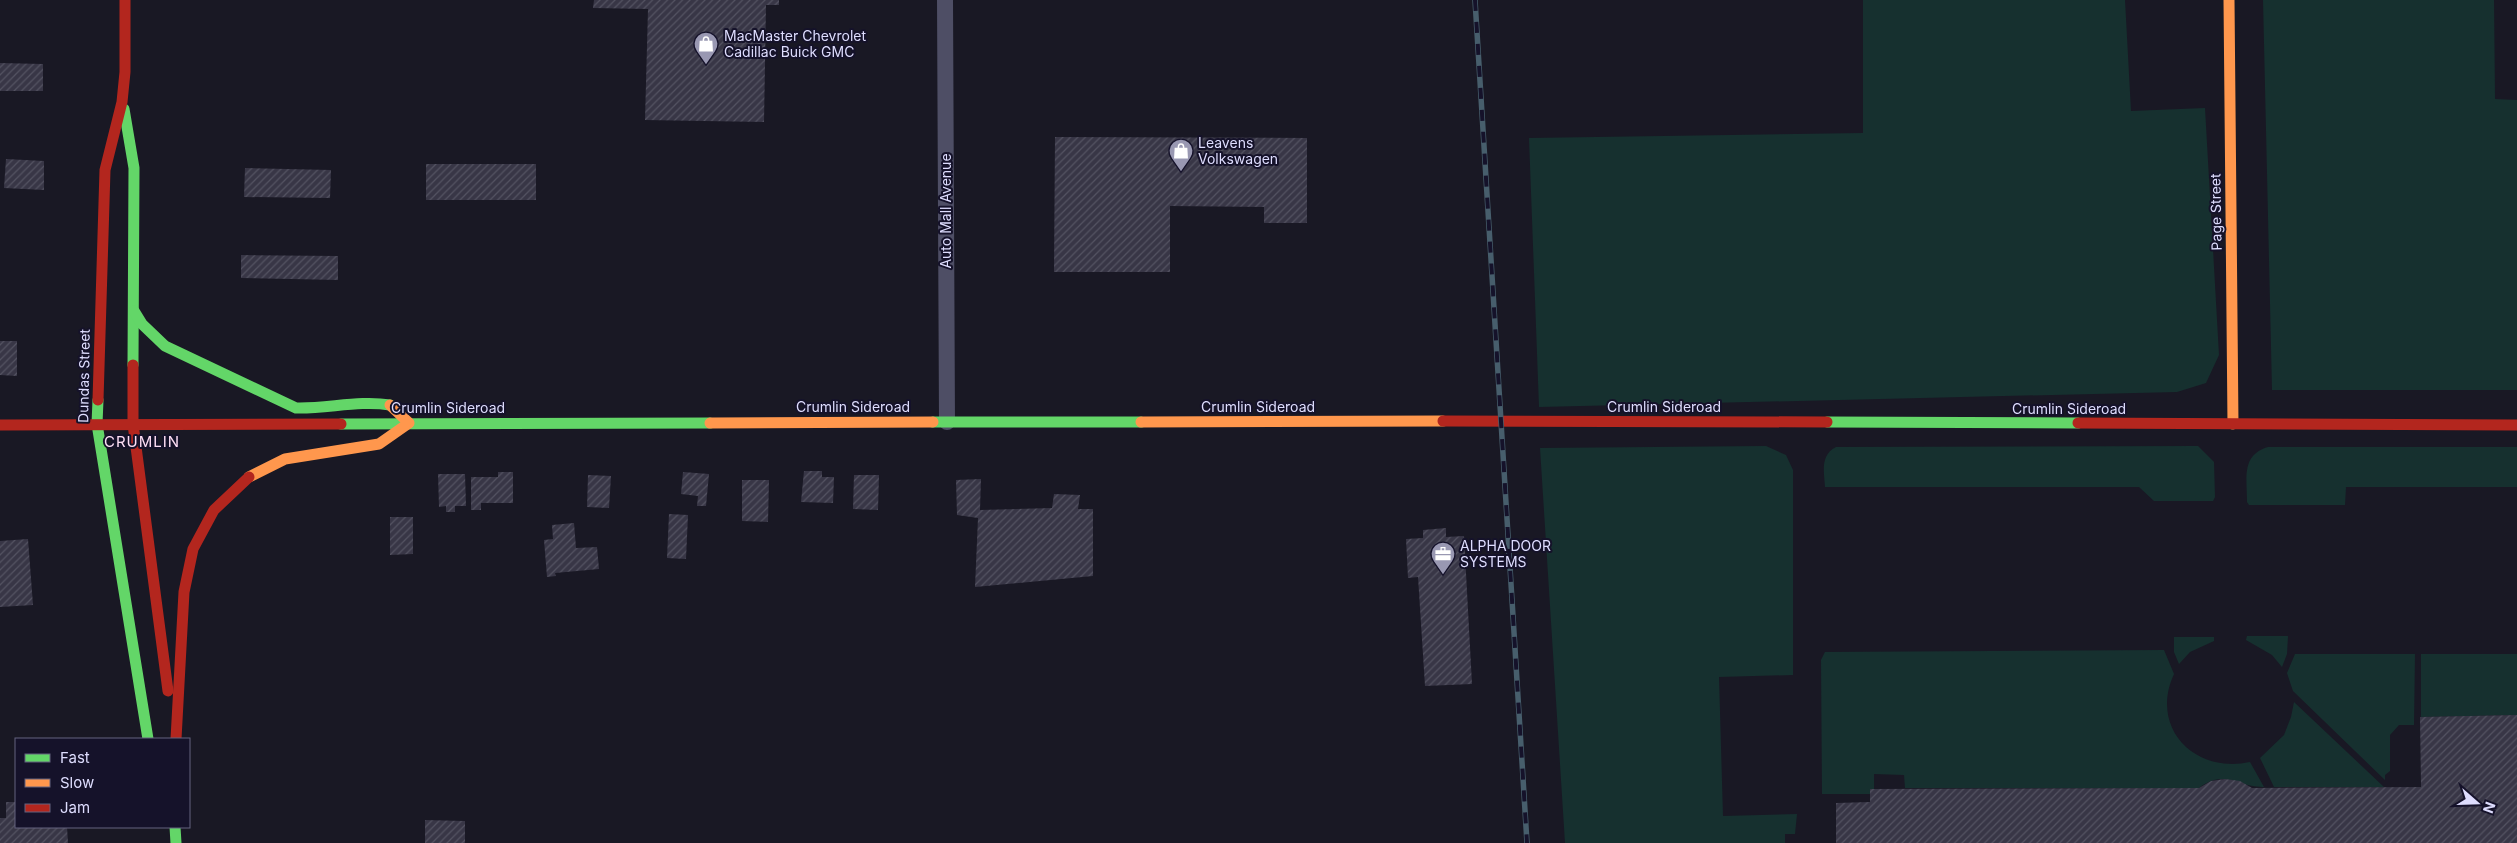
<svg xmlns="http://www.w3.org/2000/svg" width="2517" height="843" font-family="Inter,sans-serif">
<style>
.grass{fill:#16302f}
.building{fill:url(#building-hatch)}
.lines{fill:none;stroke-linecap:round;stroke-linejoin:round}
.street{stroke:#4e4e65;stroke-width:16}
.fast{stroke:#63d668;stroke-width:11}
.slow{stroke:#ff974d;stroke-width:11}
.jam{stroke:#b3261e;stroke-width:11}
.rail-casing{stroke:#475e6c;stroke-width:5.5}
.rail{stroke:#15122a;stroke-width:4;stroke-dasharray:11;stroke-linecap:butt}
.labels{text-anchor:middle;stroke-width:4;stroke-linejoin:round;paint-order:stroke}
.poi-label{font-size:14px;fill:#deddfe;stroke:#15122a;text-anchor:start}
.street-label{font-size:14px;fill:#deddfe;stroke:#15122a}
.neighbourhood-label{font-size:15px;letter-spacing:1px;fill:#fedff5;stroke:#15122a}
</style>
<defs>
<pattern id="building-hatch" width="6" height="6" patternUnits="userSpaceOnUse" patternTransform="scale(1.25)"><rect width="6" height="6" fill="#383646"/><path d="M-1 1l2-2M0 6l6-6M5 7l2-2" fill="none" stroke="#545362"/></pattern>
</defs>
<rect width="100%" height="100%" fill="#191824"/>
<g class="grass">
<polygon points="1863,0 2125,0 2131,111 2205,108 2219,355 2206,383 2177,392 1539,407 1529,138 1863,133"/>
<polygon points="2263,0 2494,0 2495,99 2517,100 2517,390 2272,390"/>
<polygon points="1766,446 1786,455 1793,470 1793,675 1719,677 1723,816 1797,814 1795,834 1785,834 1785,843 1565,843 1540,448"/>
<path d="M 2198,446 L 2214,462 L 2215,497 L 2213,501 L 2154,501 L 2139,487 L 1825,487 C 1824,472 1820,455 1836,447 Z"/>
<path d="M 2268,447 L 2517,447 L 2517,487 L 2346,487 L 2345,505 L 2249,505 L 2247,502 C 2247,478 2241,455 2268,447 Z"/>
<polygon points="2247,636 2288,636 2287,654 2282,667 2272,655 2246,640"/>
<polygon points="2174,637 2214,637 2214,641 2190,652 2179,664 2174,652"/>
<path d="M 2164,650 L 2174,674 C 2149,728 2195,774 2250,762 L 2264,787 C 2239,788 2225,768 2199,788 L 1905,788 L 1904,775 L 1874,774 L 1874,789 L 1870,789 L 1870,794 L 1822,794 L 1821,660 L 1825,652 Z"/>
<polygon points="2295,654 2415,654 2414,725 2399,725 2390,735 2390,771 2385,775 2385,780 2293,691 2287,673"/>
<polygon points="2421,654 2517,654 2517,715 2421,717"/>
<polygon points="2294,702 2384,787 2274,787 2260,758 2284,735 2291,717"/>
</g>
<g class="building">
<polygon points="594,0 779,0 779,5 766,5 764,122 645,120 648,9 593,8"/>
<polygon points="0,63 43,64 43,91 0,91"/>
<polygon points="1055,137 1307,138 1307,223 1264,223 1264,207 1170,206 1170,272 1054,272"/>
<polygon points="6,159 44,161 44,190 4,188"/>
<rect x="426" y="164" width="110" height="36"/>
<polygon points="245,168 331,170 330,198 244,197"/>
<polygon points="241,255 338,256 338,280 241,278"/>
<polygon points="0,341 17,341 17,376 0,375"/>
<polygon points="804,471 822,471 822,477 834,477 833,503 801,502"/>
<polygon points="498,472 513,472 513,503 481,503 481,510 471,510 471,477 498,477"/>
<polygon points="683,472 709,474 706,506 697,506 698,496 681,494"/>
<polygon points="438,474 465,474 466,506 455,506 455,512 446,512 446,506 439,507"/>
<polygon points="588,475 611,476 609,508 587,507"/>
<polygon points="854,475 879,475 878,510 853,509"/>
<polygon points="981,479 980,510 1052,508 1054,494 1080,495 1078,509 1093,509 1093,576 975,587 978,518 957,515 956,480"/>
<polygon points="742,480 769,480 768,522 742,521"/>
<polygon points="669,514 688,515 686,559 667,558"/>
<polygon points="390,517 413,517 413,554 390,555"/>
<polygon points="574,523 576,548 597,547 599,569 555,573 556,576 547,577 544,540 553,539 552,525"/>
<polygon points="1446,528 1446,537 1464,536 1472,684 1425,686 1418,577 1408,578 1406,539 1423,538 1423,530"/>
<polygon points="28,539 33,605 0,607 0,541"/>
<polygon points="2517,715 2517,843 1836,843 1836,803 1870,802 1870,789 2199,788 2211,781 2225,779 2240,781 2252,788 2421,787 2420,717"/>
<polygon points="6,802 16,802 16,827 67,827 68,843 0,843 0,818 6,818"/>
<polygon points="425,820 465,821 465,843 425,843"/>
</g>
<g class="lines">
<polyline class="street" points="945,0 947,422"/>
<g class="fast">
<polyline points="124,109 134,168 133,365"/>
<path d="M 134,311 L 142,324 L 165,346 L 296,408 C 327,409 359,400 390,405"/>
<polyline points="98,400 97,424 148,739"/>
<polyline points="933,422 1141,422"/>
<polyline points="1827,422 2078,423"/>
<polyline points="341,424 710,423"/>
<polyline points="175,827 176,843"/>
</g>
<g class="slow">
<polyline points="2229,0 2233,424"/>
<polyline points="1141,422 1443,421"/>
<polyline points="710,423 933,422"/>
<polyline points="249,477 285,459 379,444 409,423 390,405"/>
</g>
<g class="jam">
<polyline points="133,365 133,424 168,691"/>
<polyline points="98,400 105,170 122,102 125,72 125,0"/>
<polyline points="1443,421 1827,422"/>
<polyline points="2078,423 2517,425"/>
<polyline points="0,425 341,424"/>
<polyline points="176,739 184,592 193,549 214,510 249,477"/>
</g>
<defs>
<polyline id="rail" points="1475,0 1527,843"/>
</defs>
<use href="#rail" class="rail-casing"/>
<use href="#rail" class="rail"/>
</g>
<defs>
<symbol id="shop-pin" viewBox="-11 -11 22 30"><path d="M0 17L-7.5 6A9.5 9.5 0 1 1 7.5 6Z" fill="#9998b2" stroke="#15122a"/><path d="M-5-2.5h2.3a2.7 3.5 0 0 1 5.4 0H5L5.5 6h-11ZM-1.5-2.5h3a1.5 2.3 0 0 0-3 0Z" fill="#fff"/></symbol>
<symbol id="office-pin" viewBox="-11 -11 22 30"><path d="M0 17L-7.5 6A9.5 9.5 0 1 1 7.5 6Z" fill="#9998b2" stroke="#15122a"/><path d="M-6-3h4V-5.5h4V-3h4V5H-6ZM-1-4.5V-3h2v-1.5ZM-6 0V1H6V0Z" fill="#fff"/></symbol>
</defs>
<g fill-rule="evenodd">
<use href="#shop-pin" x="692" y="30" width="28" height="38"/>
<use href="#shop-pin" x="1167" y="137" width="28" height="38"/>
<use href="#office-pin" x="1429" y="540" width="28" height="38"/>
</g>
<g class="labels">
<g class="poi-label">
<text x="724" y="41">MacMaster Chevrolet<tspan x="724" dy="16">Cadillac Buick GMC</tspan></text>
<text x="1198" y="148">Leavens<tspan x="1198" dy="16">Volkswagen</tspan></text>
<text x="1460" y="551">ALPHA DOOR<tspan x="1460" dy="16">SYSTEMS</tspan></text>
</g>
<g class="street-label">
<text transform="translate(946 211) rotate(-90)" y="5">Auto Mall Avenue</text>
<text transform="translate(2216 212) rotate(-91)" y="5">Page Street</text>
<text transform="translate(84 376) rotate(-89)" y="5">Dundas Street</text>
<text x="853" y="412">Crumlin Sideroad</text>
<text x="1258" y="412">Crumlin Sideroad</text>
<text x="1664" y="412">Crumlin Sideroad</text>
<text x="448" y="413">Crumlin Sideroad</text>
<text x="2069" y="414">Crumlin Sideroad</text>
</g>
<g class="neighbourhood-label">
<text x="142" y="447">CRUMLIN</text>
</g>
</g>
<rect x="15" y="738" width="175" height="90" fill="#15122a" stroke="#65637f"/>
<rect x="25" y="754" width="25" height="8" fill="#63d668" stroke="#65637f"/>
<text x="60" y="763" font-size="15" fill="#deddfe">Fast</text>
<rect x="25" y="779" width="25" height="8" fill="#ff974d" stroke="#65637f"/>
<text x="60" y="788" font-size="15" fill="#deddfe">Slow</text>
<rect x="25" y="804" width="25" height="8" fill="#b3261e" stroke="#65637f"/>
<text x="60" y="813" font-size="15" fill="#deddfe">Jam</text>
<g transform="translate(2477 803) rotate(110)" stroke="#15122a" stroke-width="4" paint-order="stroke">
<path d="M0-4L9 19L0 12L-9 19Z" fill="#deddfe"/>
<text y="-8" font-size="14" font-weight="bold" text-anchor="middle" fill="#deddfe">N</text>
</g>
</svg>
